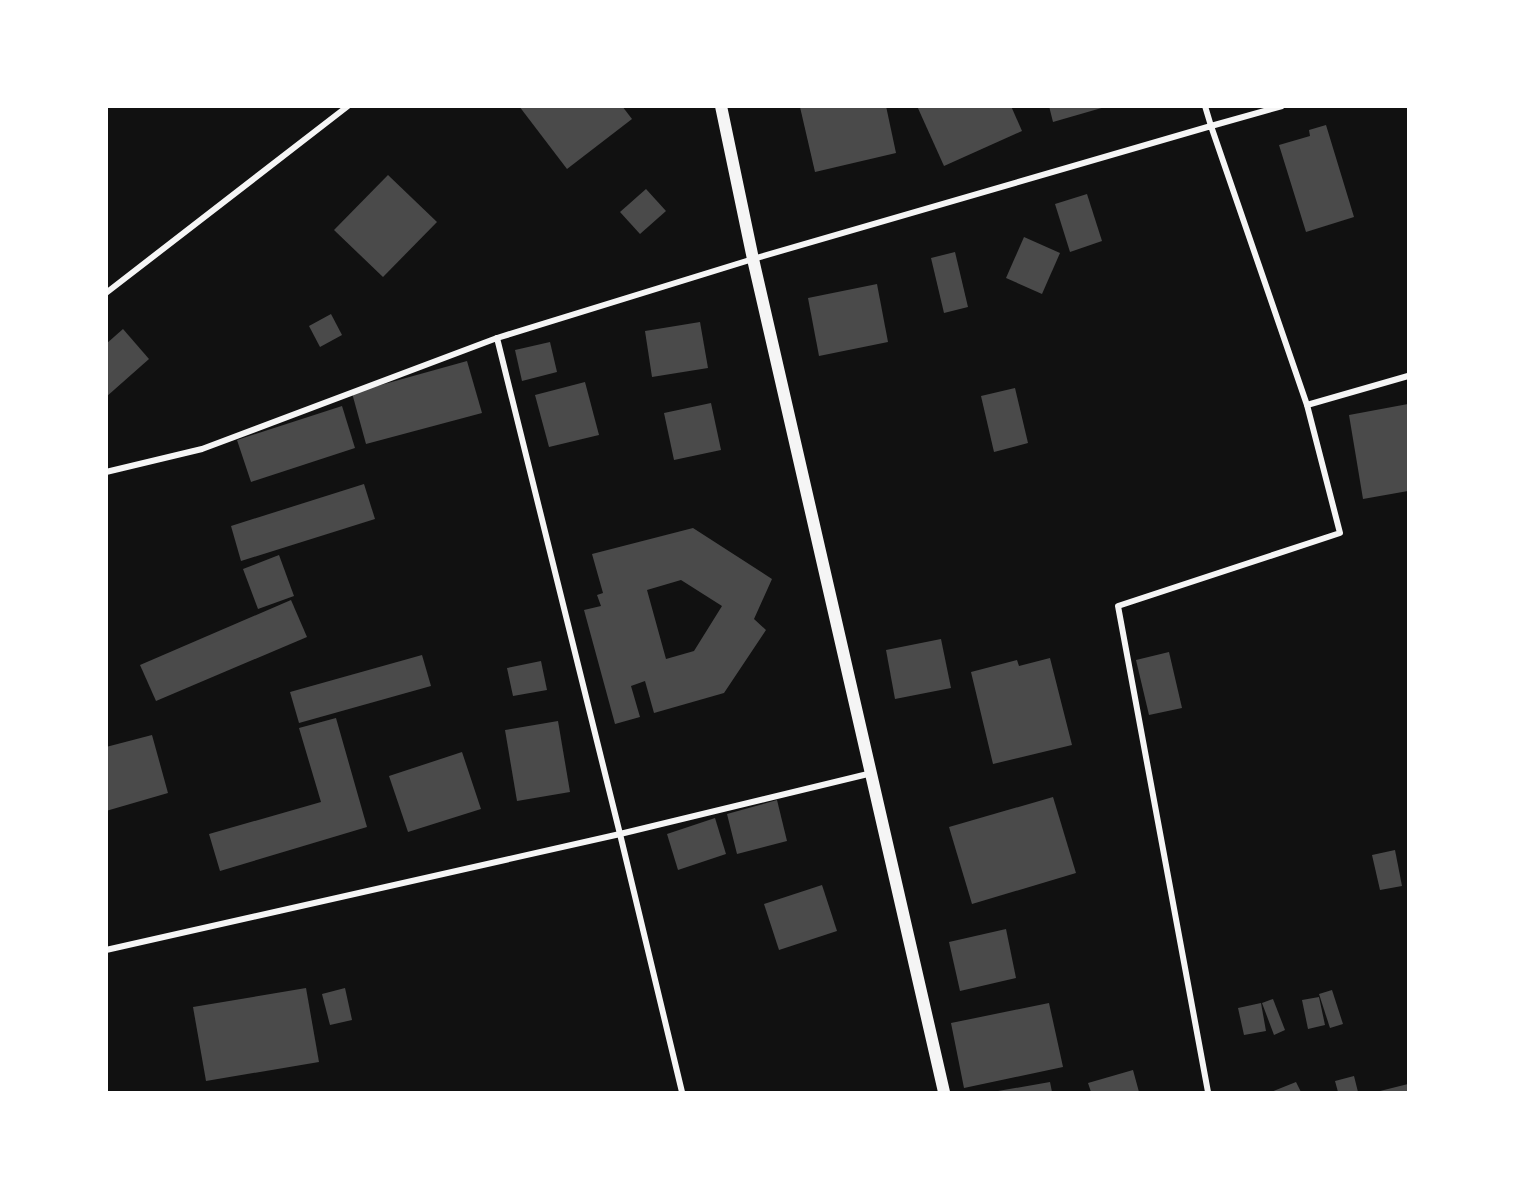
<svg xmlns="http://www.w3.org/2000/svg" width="1515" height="1199" font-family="Lato,sans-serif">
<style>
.building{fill:#4a4a4a;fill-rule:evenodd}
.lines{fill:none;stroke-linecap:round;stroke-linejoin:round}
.minor{stroke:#f5f5f5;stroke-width:6}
.secondary{stroke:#f5f5f5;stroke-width:12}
</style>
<rect width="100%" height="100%" fill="#111"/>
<g class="building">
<polygon points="519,106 622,106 632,119 567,169"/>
<polygon points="886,106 896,153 815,172 800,107"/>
<polygon points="917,106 1011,106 1022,131 944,166"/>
<polygon points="1049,106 1105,106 1105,107 1053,122"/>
<polygon points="1326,125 1354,217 1306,232 1279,145 1310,136 1309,130"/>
<polygon points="388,175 437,222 383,277 334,230"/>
<polygon points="646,189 666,211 640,234 620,212"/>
<polygon points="1087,194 1102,241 1070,252 1055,204"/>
<polygon points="1024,237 1060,253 1042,294 1006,278"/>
<polygon points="955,252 968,307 944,313 931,258"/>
<polygon points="877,284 888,342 819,356 808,298"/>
<polygon points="331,314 342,335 320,347 309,326"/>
<polygon points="700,322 708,368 652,377 645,331"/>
<polygon points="123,329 149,359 106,397 106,344"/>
<polygon points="550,342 557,372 522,381 515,350"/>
<polygon points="467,361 482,413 366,444 352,393"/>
<polygon points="585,382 599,435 549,447 535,395"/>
<polygon points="1015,388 1028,443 994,452 981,396"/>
<polygon points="711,403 721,450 674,460 664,413"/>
<polygon points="1408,404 1408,491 1363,499 1349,415"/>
<polygon points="342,406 355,448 251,482 237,440"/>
<polygon points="364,484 375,519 241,561 231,526"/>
<path d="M 693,528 L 772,579 L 754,619 L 766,630 L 724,693 L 654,713 L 645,681 L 631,686 L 640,717 L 615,724 L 584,610 L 601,606 L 597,595 L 603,593 L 592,554 ZM 681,580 L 722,606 L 694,651 L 666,659 L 647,590 Z"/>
<polygon points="279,555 294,596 258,609 243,569"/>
<polygon points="291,600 307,637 156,701 140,665"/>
<polygon points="941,639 951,688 895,699 886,650"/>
<polygon points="1169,652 1182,708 1149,715 1136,660"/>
<polygon points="422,655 431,686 299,723 290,692"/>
<polygon points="1050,658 1072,745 993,764 971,672 1017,660 1019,666"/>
<polygon points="541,661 547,690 513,696 507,668"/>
<polygon points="336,718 367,827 220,871 209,834 321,802 299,728"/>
<polygon points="558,721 570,792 517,801 505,730"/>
<polygon points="152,735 168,793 106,811 106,747"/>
<polygon points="462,752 481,809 408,832 389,776"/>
<polygon points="1053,797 1076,873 972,904 949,827"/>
<polygon points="777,800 787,841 737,854 727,814"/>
<polygon points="715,818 726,854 678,870 667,834"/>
<polygon points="1395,850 1402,886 1380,890 1372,855"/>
<polygon points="822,885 837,931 779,950 764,904"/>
<polygon points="1006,929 1016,978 960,991 949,942"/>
<polygon points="306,988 319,1062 206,1081 193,1007"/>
<polygon points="345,988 352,1020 330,1025 322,994"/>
<polygon points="1332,990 1343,1024 1330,1028 1319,994"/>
<polygon points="1319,997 1325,1025 1308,1029 1302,1000"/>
<polygon points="1273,999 1285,1030 1274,1035 1262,1003"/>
<polygon points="1049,1003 1063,1067 964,1088 951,1023"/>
<polygon points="1261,1003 1266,1031 1244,1035 1238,1008"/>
<polygon points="1133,1070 1139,1092 1091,1092 1088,1083"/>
<polygon points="1354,1076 1358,1092 1338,1092 1335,1081"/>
<polygon points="1050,1082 1052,1092 998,1092 998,1091"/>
<polygon points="1296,1082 1301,1092 1271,1092"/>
<polygon points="1408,1084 1408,1092 1376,1092"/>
</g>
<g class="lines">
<g class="minor">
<polyline points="1205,106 1211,126 1282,106"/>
<polyline points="106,293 348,106"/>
<polyline points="497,338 620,834 872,773"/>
<polyline points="1307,405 1408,376"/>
<polyline points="106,472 202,449 497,338 753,259 1211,126 1307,405 1340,533 1118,606 1208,1092"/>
<polyline points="106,950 620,834 682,1092"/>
</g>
<polyline class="secondary" points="721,106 753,259 944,1092"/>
</g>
<rect width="1515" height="1199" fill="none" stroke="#ffffff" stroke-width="216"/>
</svg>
